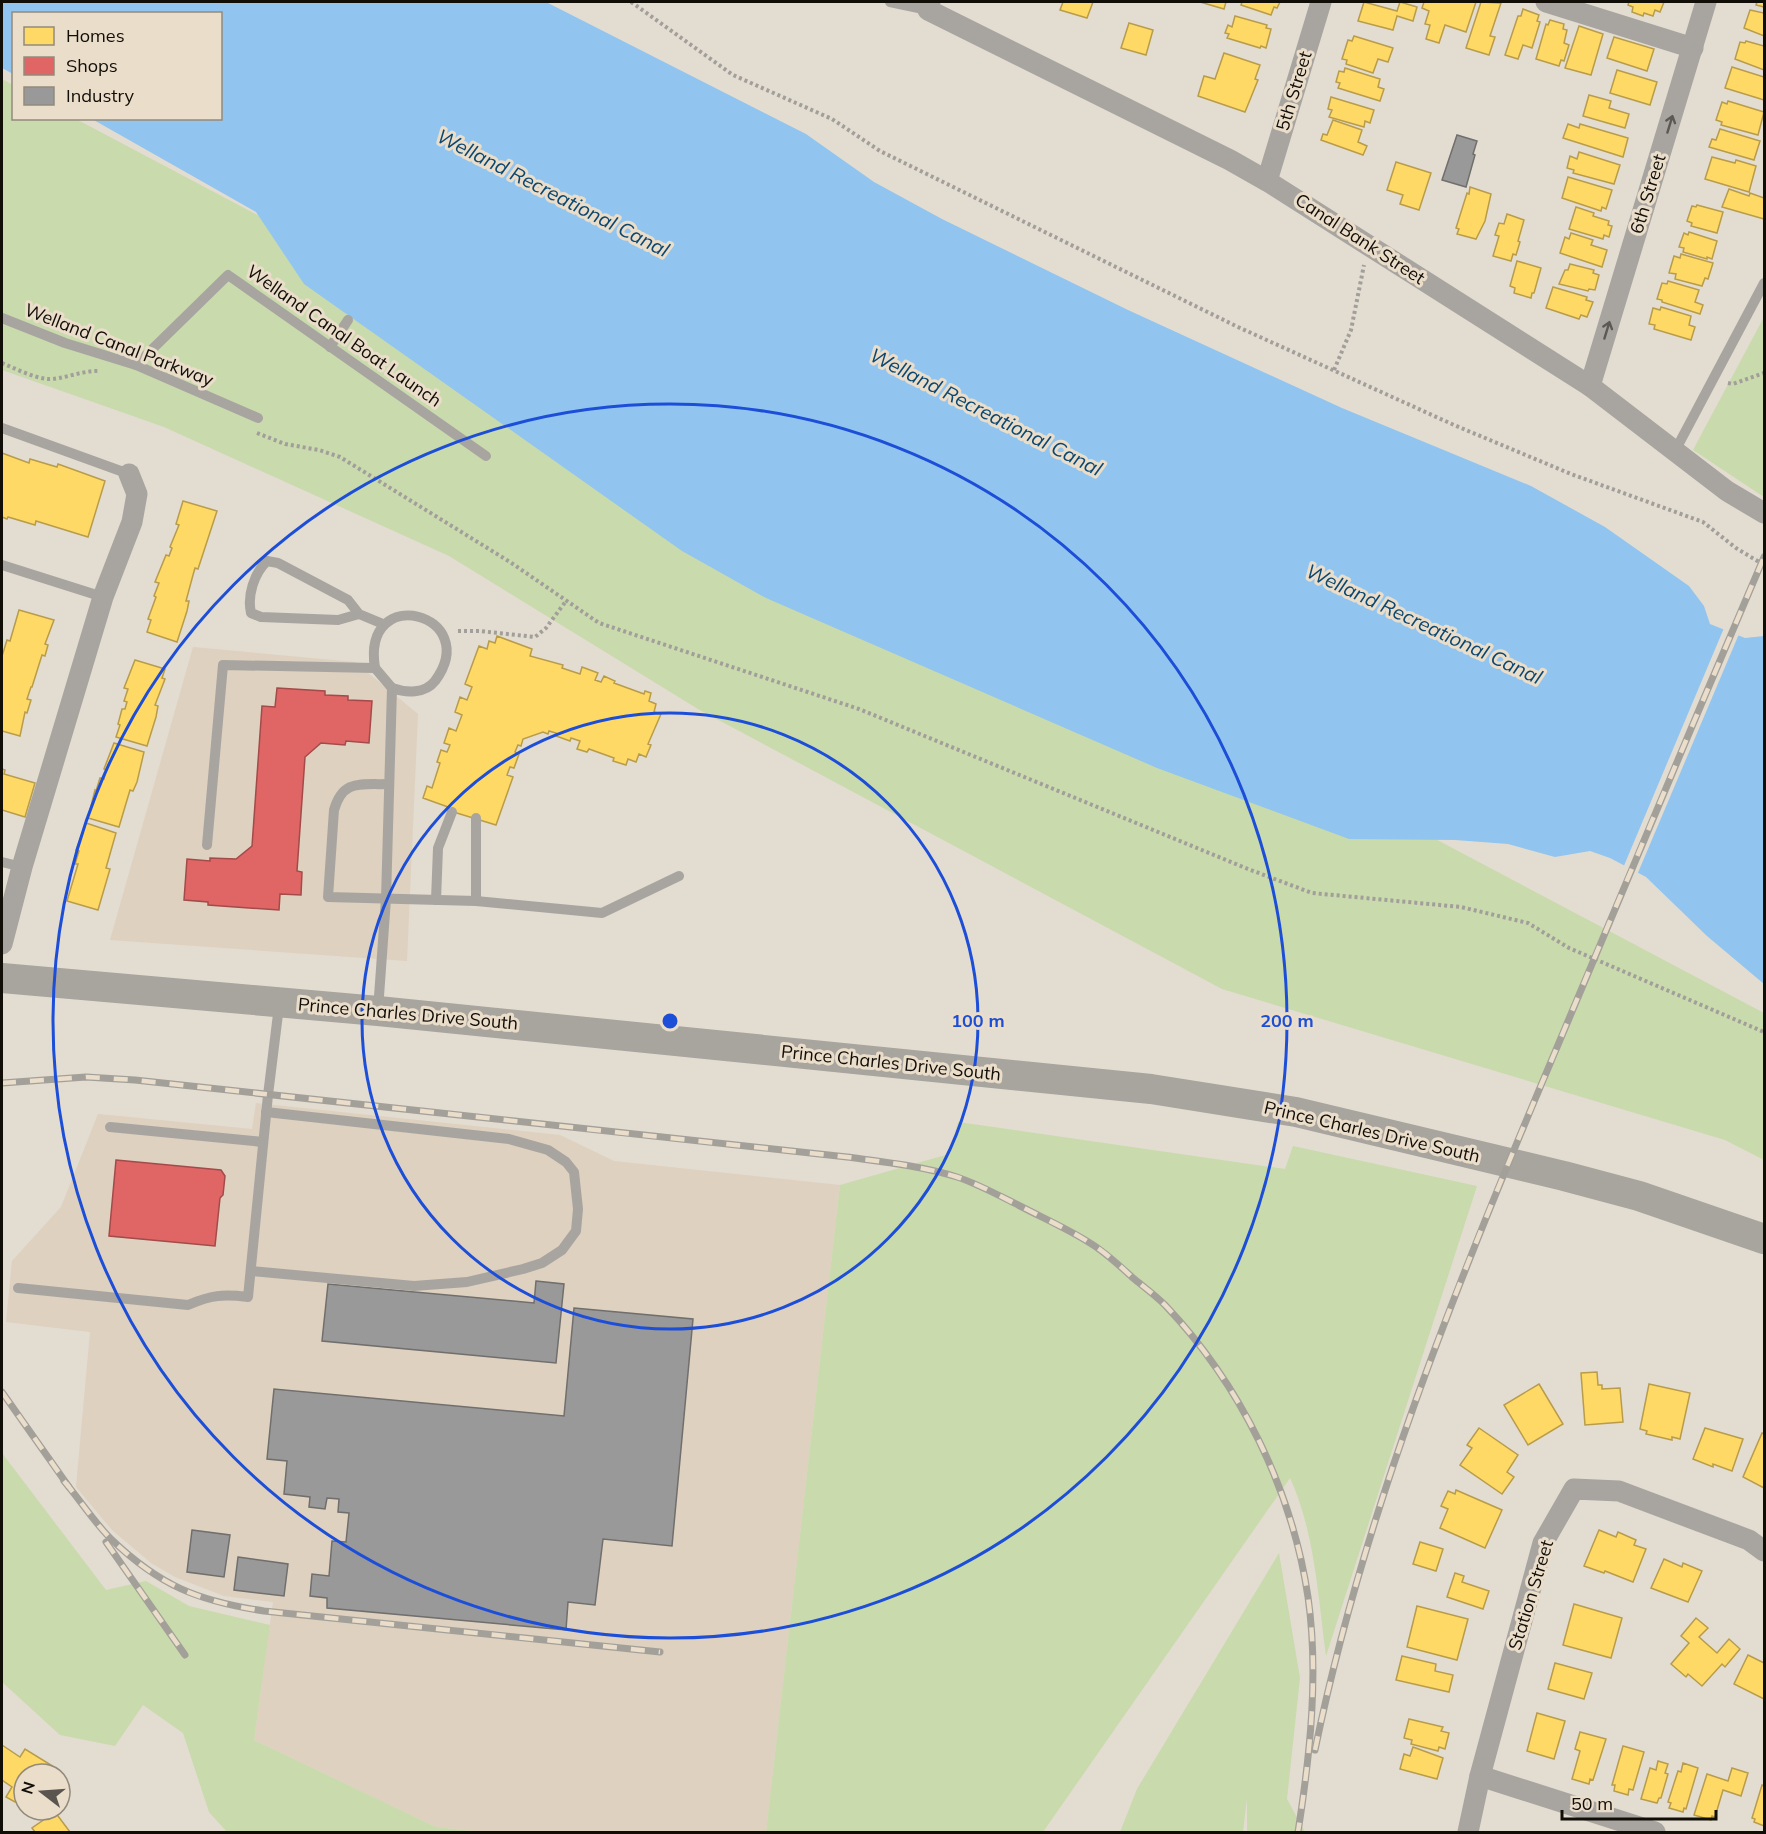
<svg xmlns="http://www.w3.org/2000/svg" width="1766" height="1834" font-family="Mulish,sans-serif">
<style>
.built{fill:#ded1bf}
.green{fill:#c9daad}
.water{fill:#91c5ef}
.pier{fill:#e3dcd1}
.homes{fill:#ffd966;stroke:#b89c4a;stroke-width:1.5}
.shops{fill:#e06666;stroke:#a24b4a;stroke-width:1.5}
.industry{fill:#999;stroke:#706f6d;stroke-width:1.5}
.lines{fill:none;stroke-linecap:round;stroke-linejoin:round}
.path{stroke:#a29e9a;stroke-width:4;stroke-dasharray:3 3;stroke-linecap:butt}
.lane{stroke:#a8a5a0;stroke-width:10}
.street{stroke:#a8a5a0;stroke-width:21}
.secondary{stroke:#a8a49e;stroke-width:30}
.rail-casing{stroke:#a3a09a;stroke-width:7}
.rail{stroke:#eaddca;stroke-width:4.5;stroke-dasharray:14;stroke-linecap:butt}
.oneway{stroke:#5c5954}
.ring{fill:none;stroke:#1d4ed8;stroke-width:3}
.labels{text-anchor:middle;stroke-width:6;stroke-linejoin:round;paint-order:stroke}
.street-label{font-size:18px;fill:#110d07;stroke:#eaddca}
.water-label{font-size:20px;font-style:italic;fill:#0b4770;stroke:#eaddca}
.centre{fill:#1d4ed8;stroke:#eaddca;stroke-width:3}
.ring-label{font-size:18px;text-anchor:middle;font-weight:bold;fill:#1d4ed8;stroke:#eaddca;stroke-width:6;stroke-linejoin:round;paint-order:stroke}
</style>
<rect width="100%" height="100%" fill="#e3dcd1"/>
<g class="built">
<polygon points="193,647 355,662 418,714 407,961 110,940"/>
<polygon points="256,1103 560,1135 614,1161 840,1185 766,1832 482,1832 436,1827 254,1740 273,1602 224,1596 175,1577 151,1563 112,1530 76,1487 90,1332 6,1322 12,1261 61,1207 98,1114 252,1129"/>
</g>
<g class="green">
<polygon points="2,79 13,85 14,118 76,119 1764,1013 1764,1160 1725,1140 1222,989 698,709 449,556 164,427 2,370"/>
<polygon points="1764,317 1764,497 1693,450"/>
<path d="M 958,1122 L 1285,1169 L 1293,1146 L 1477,1186 L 1326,1656 C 1318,1597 1315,1532 1290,1478 L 1043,1832 L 766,1832 L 840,1185 L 949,1154 Z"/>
<polygon points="2,1453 106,1590 146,1581 189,1606 270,1625 254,1740 436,1827 482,1832 227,1832 209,1812 183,1733 143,1705 115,1746 60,1735 2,1682"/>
<polygon points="1279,1553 1300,1678 1287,1799 1305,1832 1247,1832 1247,1799 1243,1832 1120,1832 1137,1789"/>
</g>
<polygon class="water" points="2,2 546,2 806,134 874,182 942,219 1128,310 1342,408 1531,486 1605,527 1689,586 1704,606 1710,624 1745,638 1764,636 1764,984 1707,936 1646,877 1610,858 1590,851 1555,857 1508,844 1455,840 1349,839 1157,768 766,598 682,551 304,284 256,212 92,119 220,118 220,14 14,14 13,74 2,68"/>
<polygon class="pier" points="1724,628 1739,634 1637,875 1623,868"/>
<g class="homes">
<polygon points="1063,2 1093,2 1087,18 1060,10"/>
<polygon points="1200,2 1226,2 1224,9"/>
<polygon points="1242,2 1280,2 1277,8 1274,7 1271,15 1241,5"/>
<polygon points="1364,2 1397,11 1400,2 1417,7 1413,21 1397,16 1393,30 1358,21"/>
<polygon points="1424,2 1476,2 1466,32 1445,25 1439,43 1426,39 1430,25 1425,24 1429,11 1422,8"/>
<polygon points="1481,2 1501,3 1490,36 1495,37 1489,55 1466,48"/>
<polygon points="1629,2 1664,2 1660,12 1655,10 1653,16 1644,13 1643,16 1632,12 1633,7 1628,5"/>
<polygon points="1754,2 1764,2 1764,7 1756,5 1757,2"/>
<polygon points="1523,9 1539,15 1537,21 1540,22 1532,48 1523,45 1518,59 1505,55 1518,16 1521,16"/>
<polygon points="1750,10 1764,13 1764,36 1744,28"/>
<polygon points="1235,16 1267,25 1266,28 1271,29 1266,48 1261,46 1260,48 1227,38 1229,34 1225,33 1228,25 1232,27"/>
<polygon points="1550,20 1564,24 1563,29 1567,30 1564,43 1569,45 1564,61 1561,60 1559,66 1536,59 1546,24 1548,25"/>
<polygon points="1129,23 1153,30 1146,55 1121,48"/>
<polygon points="1579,26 1603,34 1591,75 1565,68"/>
<polygon points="1354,36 1393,48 1388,62 1378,59 1373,73 1346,64 1347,60 1342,59 1348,40 1352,41"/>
<polygon points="1614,37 1654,49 1647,71 1607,58"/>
<polygon points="1746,41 1764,46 1764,70 1735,59 1740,42 1745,43"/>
<polygon points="1224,53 1260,65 1255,79 1258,80 1245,112 1198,96 1204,76 1215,79"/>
<polygon points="1732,67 1764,77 1764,100 1725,88"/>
<polygon points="1345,68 1380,79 1378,87 1384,89 1380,101 1338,88 1340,83 1336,82 1339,71 1344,72"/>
<polygon points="1617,70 1657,82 1650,105 1610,93"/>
<polygon points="1589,95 1611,101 1609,108 1629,114 1625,128 1583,116"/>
<polygon points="1331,97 1374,110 1370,123 1365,121 1364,127 1329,117 1332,110 1328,109"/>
<polygon points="1728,101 1764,112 1758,135 1721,125 1722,122 1716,120 1722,102 1727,104"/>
<polygon points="1333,120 1362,130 1358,142 1367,146 1363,155 1321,140 1323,134 1327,135"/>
<polygon points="1568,124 1579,128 1580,124 1628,138 1623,157 1563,138"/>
<polygon points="1720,129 1760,141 1754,160 1709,147 1712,139 1716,140"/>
<polygon points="1579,152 1620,165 1614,184 1573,173 1574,170 1567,168 1570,156 1577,159"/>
<polygon points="1712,157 1735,163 1736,160 1756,166 1749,192 1705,179"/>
<polygon points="1396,162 1431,173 1419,210 1400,204 1403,195 1387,190"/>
<polygon points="1568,177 1612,190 1606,209 1602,207 1601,211 1562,198"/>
<polygon points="1470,187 1491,194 1485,221 1476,239 1457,234 1459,229 1456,228 1467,193 1469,194"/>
<polygon points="1729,189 1749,196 1750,193 1764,198 1764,219 1722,207"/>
<polygon points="1697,205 1723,212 1717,233 1691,226 1692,223 1687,221 1692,206 1696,207"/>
<polygon points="1576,207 1594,213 1593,216 1609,221 1608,225 1612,226 1609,237 1604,235 1603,239 1569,229"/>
<polygon points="1507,214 1524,220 1518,241 1520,242 1516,255 1513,254 1511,261 1493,256 1499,236 1495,235 1499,223 1504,224"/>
<polygon points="1689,232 1717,241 1712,259 1707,257 1707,259 1683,252 1684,248 1679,247 1684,233 1688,235"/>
<polygon points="1571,233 1593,240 1591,245 1607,250 1602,267 1560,253 1565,237 1569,239"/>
<polygon points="1681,254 1713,263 1708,279 1705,278 1702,286 1675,279 1676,274 1669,273 1674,256 1680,258"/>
<polygon points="1517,261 1541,268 1534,293 1532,293 1531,298 1514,293 1515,288 1510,286"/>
<polygon points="1570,264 1594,270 1593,273 1599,275 1595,290 1589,289 1588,291 1559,284 1565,270 1568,270"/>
<polygon points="1668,281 1699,290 1695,302 1703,305 1700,314 1662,302 1662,300 1657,299 1662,283 1667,284"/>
<polygon points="1553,287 1587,297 1586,300 1593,302 1587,317 1581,315 1579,319 1546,308"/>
<polygon points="1661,307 1691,316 1689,325 1695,327 1691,340 1654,329 1655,325 1649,324 1653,308 1660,310"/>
<polygon points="2,453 29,463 30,459 57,467 58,464 105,481 88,537 36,521 35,525 8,517 7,519 2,517"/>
<polygon points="183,501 217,511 198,569 195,568 193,575 186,601 189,601 187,611 177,642 147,632 151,620 148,619 156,597 154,596 159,583 155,582 166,555 169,556 172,548 170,547 179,525 176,524"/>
<polygon points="19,610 54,620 45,644 48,645 45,656 42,655 32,687 31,687 27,699 31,700 27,713 25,712 20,736 2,731 2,656 7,640 10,641"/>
<polygon points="497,636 532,649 530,656 563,665 562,668 580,674 582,667 598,673 595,680 601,682 604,676 615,681 614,683 644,694 645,691 651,693 649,701 656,704 654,712 661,714 648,744 651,745 646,757 639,754 636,762 628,759 626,765 613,761 614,758 589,749 587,752 577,749 580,741 571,738 570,741 556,736 556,733 549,731 548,734 543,732 523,739 521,746 518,745 515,752 519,754 514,768 510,767 507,775 513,777 496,825 447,810 448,807 423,798 427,786 432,788 440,763 437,762 441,750 447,752 450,745 444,743 449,728 456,731 462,715 455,712 460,697 467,700 472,687 465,684 479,646 487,649 489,641 495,643"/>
<polygon points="135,660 165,669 162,678 165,679 155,705 158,706 156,717 147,746 116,737 120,725 118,724 122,709 125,709 127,702 124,701 128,689 124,688"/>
<polygon points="114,743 144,752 137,782 133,791 130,790 119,827 88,818 95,790 96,791 100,778 104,779 106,770 104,769"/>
<polygon points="2,769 5,770 4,774 35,783 25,817 2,810"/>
<polygon points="86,823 116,833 106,868 110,869 98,910 67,901 78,864 75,864 79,851 76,850"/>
<polygon points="1597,1372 1598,1385 1602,1385 1602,1389 1620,1388 1623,1422 1585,1425 1581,1373"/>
<polygon points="1539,1384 1563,1424 1528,1445 1504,1405"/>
<polygon points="1649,1384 1690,1393 1680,1439 1672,1437 1672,1440 1646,1434 1647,1431 1640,1429"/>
<polygon points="1479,1428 1518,1455 1507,1472 1514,1477 1502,1494 1460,1465 1472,1448 1467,1445"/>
<polygon points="1705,1428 1743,1439 1732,1471 1713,1464 1713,1467 1693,1459"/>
<polygon points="1762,1433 1764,1434 1764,1488 1743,1477"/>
<polygon points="1456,1490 1502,1510 1485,1548 1440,1528 1448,1509 1441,1506 1448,1491 1455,1494"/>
<polygon points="1599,1530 1616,1537 1618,1532 1636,1540 1634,1545 1646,1549 1633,1582 1605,1571 1604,1573 1584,1566"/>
<polygon points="1420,1542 1443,1549 1436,1571 1413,1564"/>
<polygon points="1664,1559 1682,1567 1683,1563 1702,1571 1688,1602 1651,1588"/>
<polygon points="1455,1573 1464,1576 1462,1582 1489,1591 1483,1609 1447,1597"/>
<polygon points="1574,1604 1622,1618 1611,1658 1563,1645"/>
<polygon points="1417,1606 1468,1619 1457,1660 1407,1647"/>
<polygon points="1696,1618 1708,1628 1699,1637 1717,1653 1729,1639 1740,1649 1725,1667 1722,1664 1702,1686 1688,1674 1686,1677 1671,1664 1689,1643 1681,1636"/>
<polygon points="1748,1655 1764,1663 1764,1661 1764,1699 1734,1684"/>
<polygon points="1402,1656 1436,1664 1435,1671 1453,1675 1449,1692 1396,1680"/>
<polygon points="1555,1663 1592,1673 1584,1699 1548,1689"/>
<polygon points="1537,1713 1565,1721 1554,1759 1527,1751"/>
<polygon points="1409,1719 1443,1727 1441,1731 1449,1733 1445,1749 1439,1747 1438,1751 1411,1744 1412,1740 1404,1738"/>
<polygon points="1580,1732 1606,1739 1593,1780 1590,1779 1589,1784 1572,1779 1580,1751 1575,1749"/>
<polygon points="2,1745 20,1757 25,1749 59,1770 56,1774 24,1774 24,1796 21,1793 15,1802 6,1797 12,1787 2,1780"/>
<polygon points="1623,1746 1644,1752 1633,1790 1629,1789 1628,1795 1614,1791 1615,1785 1612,1785"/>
<polygon points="1413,1747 1443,1758 1437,1779 1400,1769 1404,1754 1410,1756"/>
<polygon points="1658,1761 1668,1764 1665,1773 1668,1774 1661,1798 1659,1798 1657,1803 1641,1799 1650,1768 1656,1770"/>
<polygon points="1683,1763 1698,1768 1686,1809 1684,1808 1683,1812 1669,1808 1671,1803 1668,1802 1678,1771 1681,1772"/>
<polygon points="1732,1768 1748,1773 1741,1796 1723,1790 1715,1817 1712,1816 1711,1820 1694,1815 1707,1774 1728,1781"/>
<polygon points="1762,1785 1764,1786 1764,1826 1754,1822 1755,1819 1752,1818"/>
<polygon points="55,1812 70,1832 35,1832 32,1828"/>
</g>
<g class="shops">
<polygon points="277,688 325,691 325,695 348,696 348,700 372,701 369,743 346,741 345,745 321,743 305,757 297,871 302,872 301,895 280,894 279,910 208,905 208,902 184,900 187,859 210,861 210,858 236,859 252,846 262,706 275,707"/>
<polygon points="116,1160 221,1170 225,1176 223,1195 220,1198 215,1246 109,1236"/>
</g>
<g class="industry">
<polygon points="1457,135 1477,141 1473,154 1475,155 1466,187 1442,180"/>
<polygon points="536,1281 564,1284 556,1363 322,1341 328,1284 534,1303"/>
<polygon points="574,1308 693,1319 672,1546 603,1539 595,1605 568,1602 566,1630 327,1608 327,1598 310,1596 312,1574 329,1576 332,1541 346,1542 349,1513 338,1512 339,1499 327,1498 325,1509 309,1507 310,1497 284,1494 287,1461 267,1459 274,1389 564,1416"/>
<polygon points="192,1530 230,1535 224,1577 187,1572"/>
<polygon points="238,1557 288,1564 284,1596 234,1590"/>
</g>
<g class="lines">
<g class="path">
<polyline points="631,2 733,75 832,119 880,151 1238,327 1454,425 1571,474 1703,522 1736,548 1764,565"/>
<path d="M 2,363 C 16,369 32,377 47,379 C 62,380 82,370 100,371"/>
<polyline points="1334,370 1351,330 1364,265"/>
<polyline points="1728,383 1733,384 1764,373"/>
<polyline points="257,433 285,444 319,450 340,457 510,562 599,623 859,709 1248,869 1312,893 1461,907 1528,923 1569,948 1764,1032"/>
<polyline points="458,631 480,631 535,637 546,628 566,601"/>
</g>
<g class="lane">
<polyline points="890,2 928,10"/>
<polyline points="2,318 65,343 136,365 258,418"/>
<polyline points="330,347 348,320"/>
<polyline points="136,365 228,275 486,456"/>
<polyline points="2,428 129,474"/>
<polyline points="1675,451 1764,283"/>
<polyline points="2,565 103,597"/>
<path d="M 359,614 L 338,620 L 261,617 L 251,613 C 247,596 254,573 267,561 L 278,563 L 348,600 L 359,614 L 383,624"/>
<path d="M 375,668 C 361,581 484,614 435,681 C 425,694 406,693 392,688"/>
<path d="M 388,784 C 360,785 343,779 334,810 L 328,897 L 476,901 L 602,913 L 679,876"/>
<polyline points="207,845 223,665 375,668 392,688 386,899 378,1010"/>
<polyline points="2,862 22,867"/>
<polyline points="436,900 438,848 452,812"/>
<polyline points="476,901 476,818"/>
<polyline points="110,1127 263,1142"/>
<polyline points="251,1271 414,1286 467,1282 523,1269 542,1263 562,1250 576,1231 578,1209 574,1172 566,1162 548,1150 509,1139 266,1112"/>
<path d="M 18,1288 L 188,1305 C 211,1295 223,1294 248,1297 L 268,1095 L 279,1006"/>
</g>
<g class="street">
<polyline points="930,2 928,10 1230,160 1267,181 1590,386 1727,491 1764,513"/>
<polyline points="1546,2 1693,48"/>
<polyline points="1267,181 1321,2"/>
<polyline points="1590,386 1706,2"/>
<polyline points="2,944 22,867 103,597 132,522 137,494 129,474"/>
<polyline points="1480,1776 1655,1832"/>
<polyline points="1468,1832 1480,1776 1543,1543 1574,1489 1619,1491 1749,1540 1764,1551"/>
</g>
<polyline class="secondary" points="2,978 378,1011 1151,1089 1296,1112 1564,1176 1639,1196 1764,1239"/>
<defs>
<g id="rail">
<path d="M 2,1083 L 86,1077 L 135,1080 L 847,1157 C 884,1162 922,1166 957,1177 C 978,1184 1000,1196 1020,1206 C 1043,1218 1068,1229 1090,1243 C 1105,1252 1120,1266 1133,1278 C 1144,1287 1155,1295 1165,1305 C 1240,1384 1292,1489 1308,1597 C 1319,1674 1310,1755 1298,1832"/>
<polyline points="2,1392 69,1487"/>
<path d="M 64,1481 C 80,1500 94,1522 111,1539 C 160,1586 198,1601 264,1611 L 660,1652"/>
<polyline points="106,1542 185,1655"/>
<path d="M 1315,1750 C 1363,1516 1454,1291 1547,1071 C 1619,899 1691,728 1764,557"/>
</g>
</defs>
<use href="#rail" class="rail-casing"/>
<use href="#rail" class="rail"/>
</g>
<defs><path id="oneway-shaft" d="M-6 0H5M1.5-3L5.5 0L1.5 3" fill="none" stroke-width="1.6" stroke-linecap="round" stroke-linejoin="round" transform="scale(1.5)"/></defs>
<g class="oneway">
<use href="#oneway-shaft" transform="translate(1670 124) rotate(-73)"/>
<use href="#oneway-shaft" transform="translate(1607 330) rotate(-73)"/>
</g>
<g class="ring">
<circle cx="670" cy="1021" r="308"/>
<circle cx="670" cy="1021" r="617"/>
</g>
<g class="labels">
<g class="street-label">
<text transform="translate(1294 91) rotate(-73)" y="6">5th Street</text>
<text transform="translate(1648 194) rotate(-73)" y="6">6th Street</text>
<text transform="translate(1360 239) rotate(33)" y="6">Canal Bank Street</text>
<text transform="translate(344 336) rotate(35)" y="6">Welland Canal Boat Launch</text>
<text transform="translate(119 345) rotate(21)" y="6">Welland Canal Parkway</text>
<text transform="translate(408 1014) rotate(5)" y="6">Prince Charles Drive South</text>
<text transform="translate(891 1063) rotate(6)" y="6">Prince Charles Drive South</text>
<text transform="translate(1372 1132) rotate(13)" y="6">Prince Charles Drive South</text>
<text transform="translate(1531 1595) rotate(-73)" y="6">Station Street</text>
</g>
<g class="water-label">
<text transform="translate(553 193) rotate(27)" y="7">Welland Recreational Canal</text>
<text transform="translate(986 412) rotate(27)" y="7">Welland Recreational Canal</text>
<text transform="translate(1424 624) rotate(25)" y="7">Welland Recreational Canal</text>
</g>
</g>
<circle cx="670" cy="1021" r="9" class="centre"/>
<g class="ring-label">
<text x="978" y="1027">100 m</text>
<text x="1287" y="1027">200 m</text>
</g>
<rect width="1766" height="1834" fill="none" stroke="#110d07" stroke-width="6"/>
<rect x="12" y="12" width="210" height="108" fill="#eaddca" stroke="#938a7c" stroke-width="1.5"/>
<rect x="24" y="27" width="30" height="18" fill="#ffd966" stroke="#938a7c" stroke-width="1.5"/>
<text x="66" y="42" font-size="18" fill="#110d07">Homes</text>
<rect x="24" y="57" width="30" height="18" fill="#e06666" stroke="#938a7c" stroke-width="1.5"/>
<text x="66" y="72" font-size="18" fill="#110d07">Shops</text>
<rect x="24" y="87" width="30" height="18" fill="#999999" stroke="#938a7c" stroke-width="1.5"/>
<text x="66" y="102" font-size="18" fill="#110d07">Industry</text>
<g transform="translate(42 1792) rotate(287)"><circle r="28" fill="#eaddca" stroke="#938a7c" stroke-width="1.5"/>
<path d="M0-4.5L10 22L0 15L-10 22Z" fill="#5a554e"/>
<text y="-9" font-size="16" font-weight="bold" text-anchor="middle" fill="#110d07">N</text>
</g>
<path d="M1562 1810v9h154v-9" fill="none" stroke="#110d07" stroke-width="3"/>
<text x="1571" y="1810" font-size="18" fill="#110d07" stroke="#eaddca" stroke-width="4.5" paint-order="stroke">50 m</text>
</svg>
